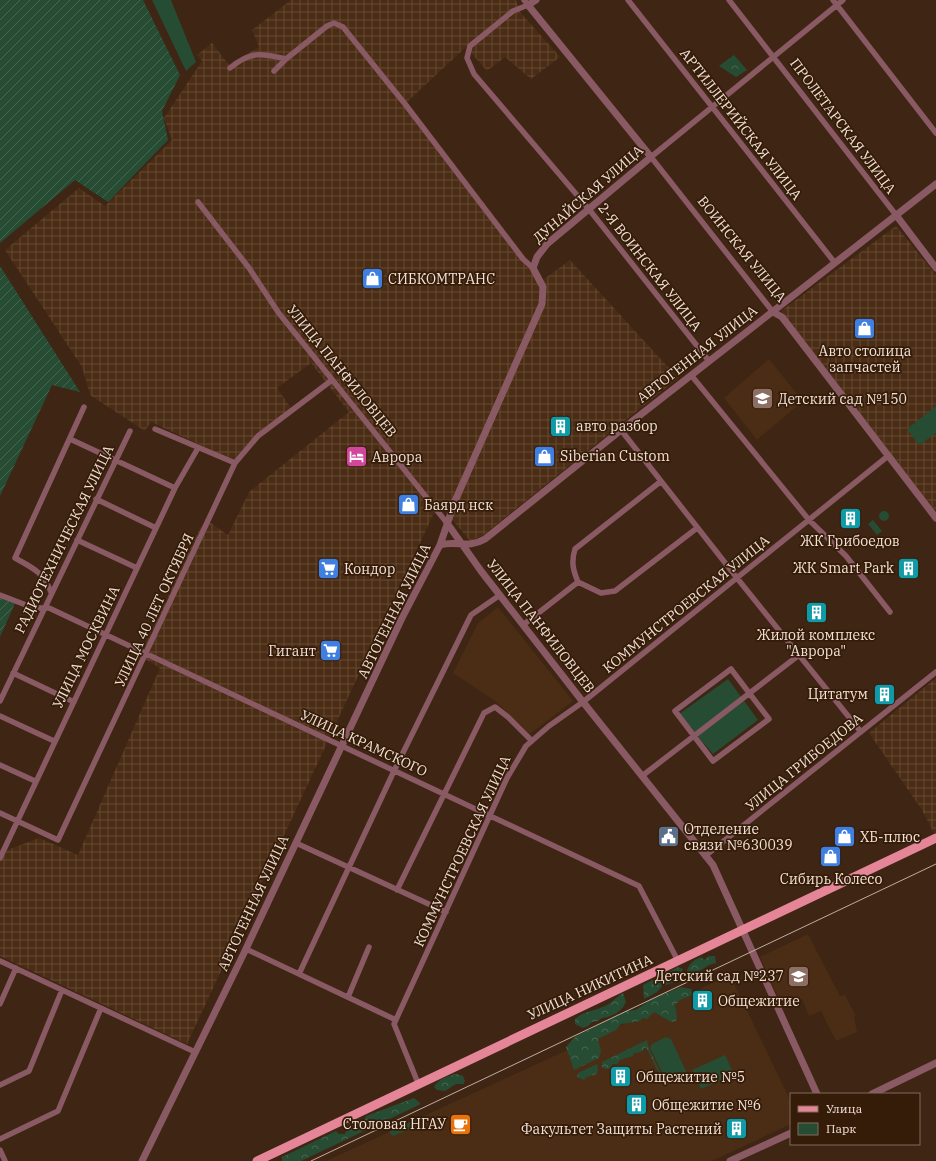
<svg xmlns="http://www.w3.org/2000/svg" width="936" height="1161" font-family="'IBM Plex Serif',serif">
	<style>
		.industrial { fill: url(#industrial-grid) }
		.built { fill: #4b2c14 }
		.green { fill: #264c33 }
		.forest { fill: url(#forest-crowns) }
		.garden { fill: url(#garden-furrows) }
		.lines { fill: none; stroke-linecap: round; stroke-linejoin: round }
		.minor { stroke: #895a63; stroke-width: 5.5 }
		.tertiary { stroke: #895a63; stroke-width: 7 }
		.primary { stroke: #e58598; stroke-width: 9 }
		.tram { stroke: #c0ada0; stroke-width: 1 }
		.labels { text-anchor: middle; dominant-baseline: central; stroke-width: 3.5; stroke-linejoin: round; paint-order: stroke }
		.street-label { font-size: 14px; fill: #f2e1d6; stroke: #341c09 }
		.poi-label { font-size: 14px; fill: #f2e1d6; stroke: #341c09; text-anchor: start }
	</style>
	<defs>
		<pattern id="industrial-grid" width="8" height="8" patternUnits="userSpaceOnUse"><rect width="8" height="8" fill="#4b2c14"/><path d="M0 4h8M4 0v8" fill="none" stroke="#654a35"/></pattern>
		<pattern id="forest-crowns" width="20" height="18" patternUnits="userSpaceOnUse"><rect width="20" height="18" fill="#264c33"/><path d="M2 6a3 3 0 1 1 6 0M12 15a3 3 0 1 1 6 0" fill="none" stroke="#466650"/></pattern>
		<pattern id="garden-furrows" width="10" height="10" patternUnits="userSpaceOnUse"><rect width="10" height="10" fill="#264c33"/><path d="M-1 1l2-2M0 10L10 0M9 11l2-2" fill="none" stroke="#466650"/></pattern>
	</defs>
	<rect width="100%" height="100%" fill="#3f2513"/>
	<path class="industrial" d="M291,0H516L520,12L560,57L531,79L505,57L487,71L466,47L407,102L543,280L570,260L678,378L482,536L470,541L445,511L439,509L433,515L187,1044L0,956V857L2,852L39,838L78,855L160,668L140,656L200,528L208,521L228,535L249,492L349,412L311,363L277,388L291,408L235,461L151,422L145,431L90,395L82,367L5,250L79,188L105,206L172,140L164,118L202,61L197,55L212,43L229,65L259,47L252,30Z
		M896,226L936,275V512L781,311Z
		M936,678V834L935,835L922,810L869,733Z"/>
	<path class="built" d="M769,359L803,401L757,440L724,398Z
		M498,607L573,701L530,734L495,701L453,673L478,623Z
		M808,934L840,996L845,995L856,1016L854,1017L857,1032L836,1041L821,1011L809,1016L802,999L783,1008L760,957Z
		M730,975L791,1102V1124L712,1161H326Z"/>
	<path class="green" d="M152,0H171L196,62L186,71Z
		M936,406V433L921,444H918L907,429Z
		M879 516a5 5 0 1 1 10 0a5 5 0 1 1-10 0Z
		M873,520L882,531L877,535L868,524Z
		M728,679L758,720L713,754L679,714Z
		M666,1037L671,1039L686,1071L684,1075L670,1082L666,1080L650,1048L652,1044Z
		M725,1055L734,1074L701,1089L692,1070Z"/>
	<path class="forest" d="M734,55L747,70L736,77L719,66Z
		M709,956H715L716,963L709,965L690,977L686,976C687,965 692,961 701,957L704,960Z
		M678,967L683,969C680,977 681,981 672,983C667,984 667,986 662,985C660,992 650,996 644,999L643,985Z
		M681,987L691,989L692,995L680,1000L675,1005L677,1017L676,1021L671,1022L654,1012L647,1019L643,1018L640,1021L621,1024L616,1030L598,1039L601,1051L599,1058L574,1070L566,1047L576,1036L627,1011L636,1010L650,1000Z
		M623,993L626,1002C622,1011 613,1017 602,1018L598,1021L592,1022L588,1026L583,1028L575,1024V1019C584,1011 594,1011 605,1006C612,1003 616,997 623,993Z
		M647,1040L649,1049L665,1082H663L646,1047L641,1052L634,1053L633,1056L620,1060L617,1064H612L610,1068L606,1069L602,1067V1062Z
		M597,1064L598,1069L597,1074L587,1077L584,1080L577,1077L578,1073Z
		M457,1074L463,1076L465,1081L463,1084H456L445,1091L437,1090L434,1087C437,1080 449,1075 457,1074Z
		M414,1098L421,1104L301,1161H282V1157L336,1131L339,1134H345L349,1124L359,1119L362,1122L365,1120L366,1116Z
		M423,1116L425,1118L424,1123L393,1136L389,1132Z"/>
	<path class="garden" d="M0,0H143L180,75L162,111L168,140L108,202L75,180L0,243Z
		M0,266L80,392L52,385L0,496Z
		M0,594L16,601L0,637Z"/>
	<g class="lines">
		<path class="minor" d="M524,0L528,5L513,11L470,46L467,58L474,74L588,208L709,361
			M628,0L835,263
			M729,0L896,215
			M833,0L936,133
			M230,68C250,51 261,53 286,59
			M274,71L286,59L327,26L334,23L343,27L405,104L523,259L533,268
			M198,202L249,268L278,312L447,523
			M773,312L651,157L843,0
			M691,375L809,520L846,556L890,612
			M155,429L235,463
			M621,430L737,578L861,732
			M70,439L175,488
			M96,499L156,528
			M77,540L137,568
			M578,582C573,570 571,562 575,549L660,482
			M51,592C43,572 33,568 15,558L84,407
			M0,595L34,608H49L639,886L678,961
			M523,625L578,582L601,593L615,591L697,528
			M731,669L769,719L713,761L675,711Z
			M13,673L74,702
			M0,701L130,431
			M0,716L54,741
			M0,765L35,781
			M642,776L799,655
			M0,813L58,840L235,463L258,436L332,380
			M296,843L446,912
			M705,856L936,672
			M0,858L175,488L198,448
			M397,890L484,713L495,707L508,717L532,741
			M246,949L396,1020
			M0,961L195,1052
			M299,974L394,771L471,615L500,595
			M348,997L369,947
			M0,1004L16,968
			M418,1083L394,1024L507,778L526,746L549,726L583,702L888,456
			M0,1085L29,1071L62,990
			M0,1139L58,1111L101,1008
			M0,1150L5,1161"/>
		<path class="tertiary" d="M896,215L936,268
			M773,312L782,317L936,518
			M447,523L481,571L583,702L713,865L817,1094
			M440,545L455,501L542,304L543,287L533,268L537,257L547,244L651,157L528,5L536,0
			M872,1094L936,1063
			M142,1161L244,953L402,618L440,545C456,540 468,549 485,539L621,430L936,184
			M730,1161L791,1133"/>
		<path class="primary" d="M257,1161L936,838"/>
		<path class="tram" d="M311,1161L936,864"/>
	</g>
	<defs>
		<symbol id="shop-square" viewBox="-11 -11 22 22"><rect x="-9" y="-9" width="18" height="18" rx="4" fill="#3f7fe0" stroke="#341c09"/><path d="M-5-2.5h2.3a2.7 3.5 0 0 1 5.4 0H5L5.5 6h-11ZM-1.5-2.5h3a1.5 2.3 0 0 0-3 0Z" fill="#fff"/></symbol>
		<symbol id="school-square" viewBox="-11 -11 22 22"><rect x="-9" y="-9" width="18" height="18" rx="4" fill="#8d6e63" stroke="#341c09"/><path d="M0-5L7-2L0 1L-7-2ZM-4 1L0 2.5L4 1V4Q0 6-4 4Z" fill="#fff"/></symbol>
		<symbol id="building-square" viewBox="-11 -11 22 22"><rect x="-9" y="-9" width="18" height="18" rx="4" fill="#0f9aa8" stroke="#341c09"/><path d="M-4-6H4V6H1V3H-1V6H-4ZM-2.5-4.3h1.7v1.8h-1.7ZM.8-4.3h1.7v1.8H.8ZM-2.5-1h1.7V.8h-1.7ZM.8-1h1.7V.8H.8Z" fill="#fff"/></symbol>
		<symbol id="hotel-square" viewBox="-11 -11 22 22"><rect x="-9" y="-9" width="18" height="18" rx="4" fill="#d1479c" stroke="#341c09"/><path d="M-6-4.5h1.5V1H6V5H4.5V3h-9V5H-6ZM-4 0a1.8 1.8 0 1 1 3.6 0ZM.5 0V-2.5h3Q6-2.5 6 0Z" fill="#fff"/></symbol>
		<symbol id="supermarket-square" viewBox="-11 -11 22 22"><rect x="-9" y="-9" width="18" height="18" rx="4" fill="#3f7fe0" stroke="#341c09"/><path d="M-6-5.5h2.5l.6 2H6L4.5 2H-2.5L-4.4-4H-6ZM-1.5 3.2a1.3 1.3 0 1 0 .1 0ZM3 3.2a1.3 1.3 0 1 0 .1 0Z" fill="#fff"/></symbol>
		<symbol id="civic-square" viewBox="-11 -11 22 22"><rect x="-9" y="-9" width="18" height="18" rx="4" fill="#5c6f8a" stroke="#341c09"/><path d="M-.6-6.5H3V-4.5H.6V-3L4-1V1h2V6H-6V1h2V-1L-.6-3ZM-1.2 2.5V6h2.4V2.5Z" fill="#fff"/></symbol>
		<symbol id="cafe-square" viewBox="-11 -11 22 22"><rect x="-9" y="-9" width="18" height="18" rx="4" fill="#e8710a" stroke="#341c09"/><path d="M-5.5-4.5H6V0H3Q3 3.5 0 3.5H-2.5Q-5.5 3.5-5.5 0ZM3-3.2v2h1.7v-2ZM-6 4.5H4V6H-6Z" fill="#fff"/></symbol>
	</defs>
	<g fill-rule="evenodd">
		<use href="#shop-square" x="360" y="266" width="25" height="25"/>
		<use href="#shop-square" x="852" y="316" width="25" height="25"/>
		<use href="#school-square" x="750" y="386" width="25" height="25"/>
		<use href="#building-square" x="548" y="414" width="25" height="25"/>
		<use href="#shop-square" x="532" y="444" width="25" height="25"/>
		<use href="#hotel-square" x="344" y="444" width="25" height="25"/>
		<use href="#shop-square" x="396" y="492" width="25" height="25"/>
		<use href="#building-square" x="838" y="506" width="25" height="25"/>
		<use href="#building-square" x="896" y="556" width="25" height="25"/>
		<use href="#supermarket-square" x="316" y="556" width="25" height="25"/>
		<use href="#building-square" x="804" y="600" width="25" height="25"/>
		<use href="#supermarket-square" x="318" y="638" width="25" height="25"/>
		<use href="#building-square" x="872" y="682" width="25" height="25"/>
		<use href="#civic-square" x="656" y="824" width="25" height="25"/>
		<use href="#shop-square" x="832" y="824" width="25" height="25"/>
		<use href="#shop-square" x="818" y="844" width="25" height="25"/>
		<use href="#school-square" x="786" y="964" width="25" height="25"/>
		<use href="#building-square" x="690" y="988" width="25" height="25"/>
		<use href="#building-square" x="608" y="1064" width="25" height="25"/>
		<use href="#building-square" x="624" y="1092" width="25" height="25"/>
		<use href="#cafe-square" x="448" y="1112" width="25" height="25"/>
		<use href="#building-square" x="724" y="1116" width="25" height="25"/>
	</g>
	<g class="labels">
		<g class="street-label">
			<text transform="translate(741 124) rotate(52)">АРТИЛЛЕРИЙСКАЯ УЛИЦА</text>
			<text transform="translate(843 126) rotate(53)">ПРОЛЕТАРСКАЯ УЛИЦА</text>
			<text transform="translate(588 194) rotate(-41)">ДУНАЙСКАЯ УЛИЦА</text>
			<text transform="translate(742 249) rotate(51)">ВОИНСКАЯ УЛИЦА</text>
			<text transform="translate(650 267) rotate(52)">2-Я ВОИНСКАЯ УЛИЦА</text>
			<text transform="translate(697 354) rotate(-38)">АВТОГЕННАЯ УЛИЦА</text>
			<text transform="translate(342 371) rotate(51)">УЛИЦА ПАНФИЛОВЦЕВ</text>
			<text transform="translate(64 539) rotate(-64)">РАДИОТЕХНИЧЕСКАЯ УЛИЦА</text>
			<text transform="translate(686 604) rotate(-39)">КОММУНСТРОЕВСКАЯ УЛИЦА</text>
			<text transform="translate(154 610) rotate(-65)">УЛИЦА 40 ЛЕТ ОКТЯБРЯ</text>
			<text transform="translate(394 611) rotate(-64)">АВТОГЕННАЯ УЛИЦА</text>
			<text transform="translate(541 626) rotate(52)">УЛИЦА ПАНФИЛОВЦЕВ</text>
			<text transform="translate(86 647) rotate(-64)">УЛИЦА МОСКВИНА</text>
			<text transform="translate(364 743) rotate(25)">УЛИЦА КРАМСКОГО</text>
			<text transform="translate(804 762) rotate(-39)">УЛИЦА ГРИБОЕДОВА</text>
			<text transform="translate(462 851) rotate(-65)">КОММУНСТРОЕВСКАЯ УЛИЦА</text>
			<text transform="translate(253 903) rotate(-65)">АВТОГЕННАЯ УЛИЦА</text>
			<text transform="translate(590 987) rotate(-25)">УЛИЦА НИКИТИНА</text>
		</g>
		<g class="poi-label">
			<text x="388" y="279">СИБКОМТРАНС</text>
			<text x="865" y="351" text-anchor="middle">Авто столица<tspan x="865" dy="16">запчастей</tspan></text>
			<text x="778" y="399">Детский сад №150</text>
			<text x="576" y="426">авто разбор</text>
			<text x="560" y="456">Siberian Custom</text>
			<text x="372" y="457">Аврора</text>
			<text x="424" y="505">Баярд нск</text>
			<text x="850" y="541" text-anchor="middle">ЖК Грибоедов</text>
			<text x="894" y="568" text-anchor="end">ЖК Smart Park</text>
			<text x="344" y="569">Кондор</text>
			<text x="816" y="635" text-anchor="middle">Жилой комплекс<tspan x="816" dy="16">"Аврора"</tspan></text>
			<text x="316" y="651" text-anchor="end">Гигант</text>
			<text x="868" y="694" text-anchor="end">Цитатум</text>
			<text x="684" y="829">Отделение<tspan x="684" dy="16">связи №630039</tspan></text>
			<text x="860" y="837">ХБ-плюс</text>
			<text x="831" y="879" text-anchor="middle">Сибирь Колесо</text>
			<text x="784" y="976" text-anchor="end">Детский сад №237</text>
			<text x="718" y="1001">Общежитие</text>
			<text x="636" y="1077">Общежитие №5</text>
			<text x="652" y="1105">Общежитие №6</text>
			<text x="446" y="1124" text-anchor="end">Столовая НГАУ</text>
			<text x="722" y="1129" text-anchor="end">Факультет Защиты Растений</text>
		</g>
	</g>
	<rect x="790" y="1093" width="130" height="52" fill="#341c09" stroke="#806b5b"/>
	<rect x="798" y="1106" width="20" height="6" fill="#e58598" stroke="#806b5b"/>
	<text x="826" y="1113" font-size="12" fill="#f2e1d6">Улица</text>
	<rect x="798" y="1123" width="20" height="12" fill="#264c33" stroke="#806b5b"/>
	<text x="826" y="1133" font-size="12" fill="#f2e1d6">Парк</text>
</svg>
